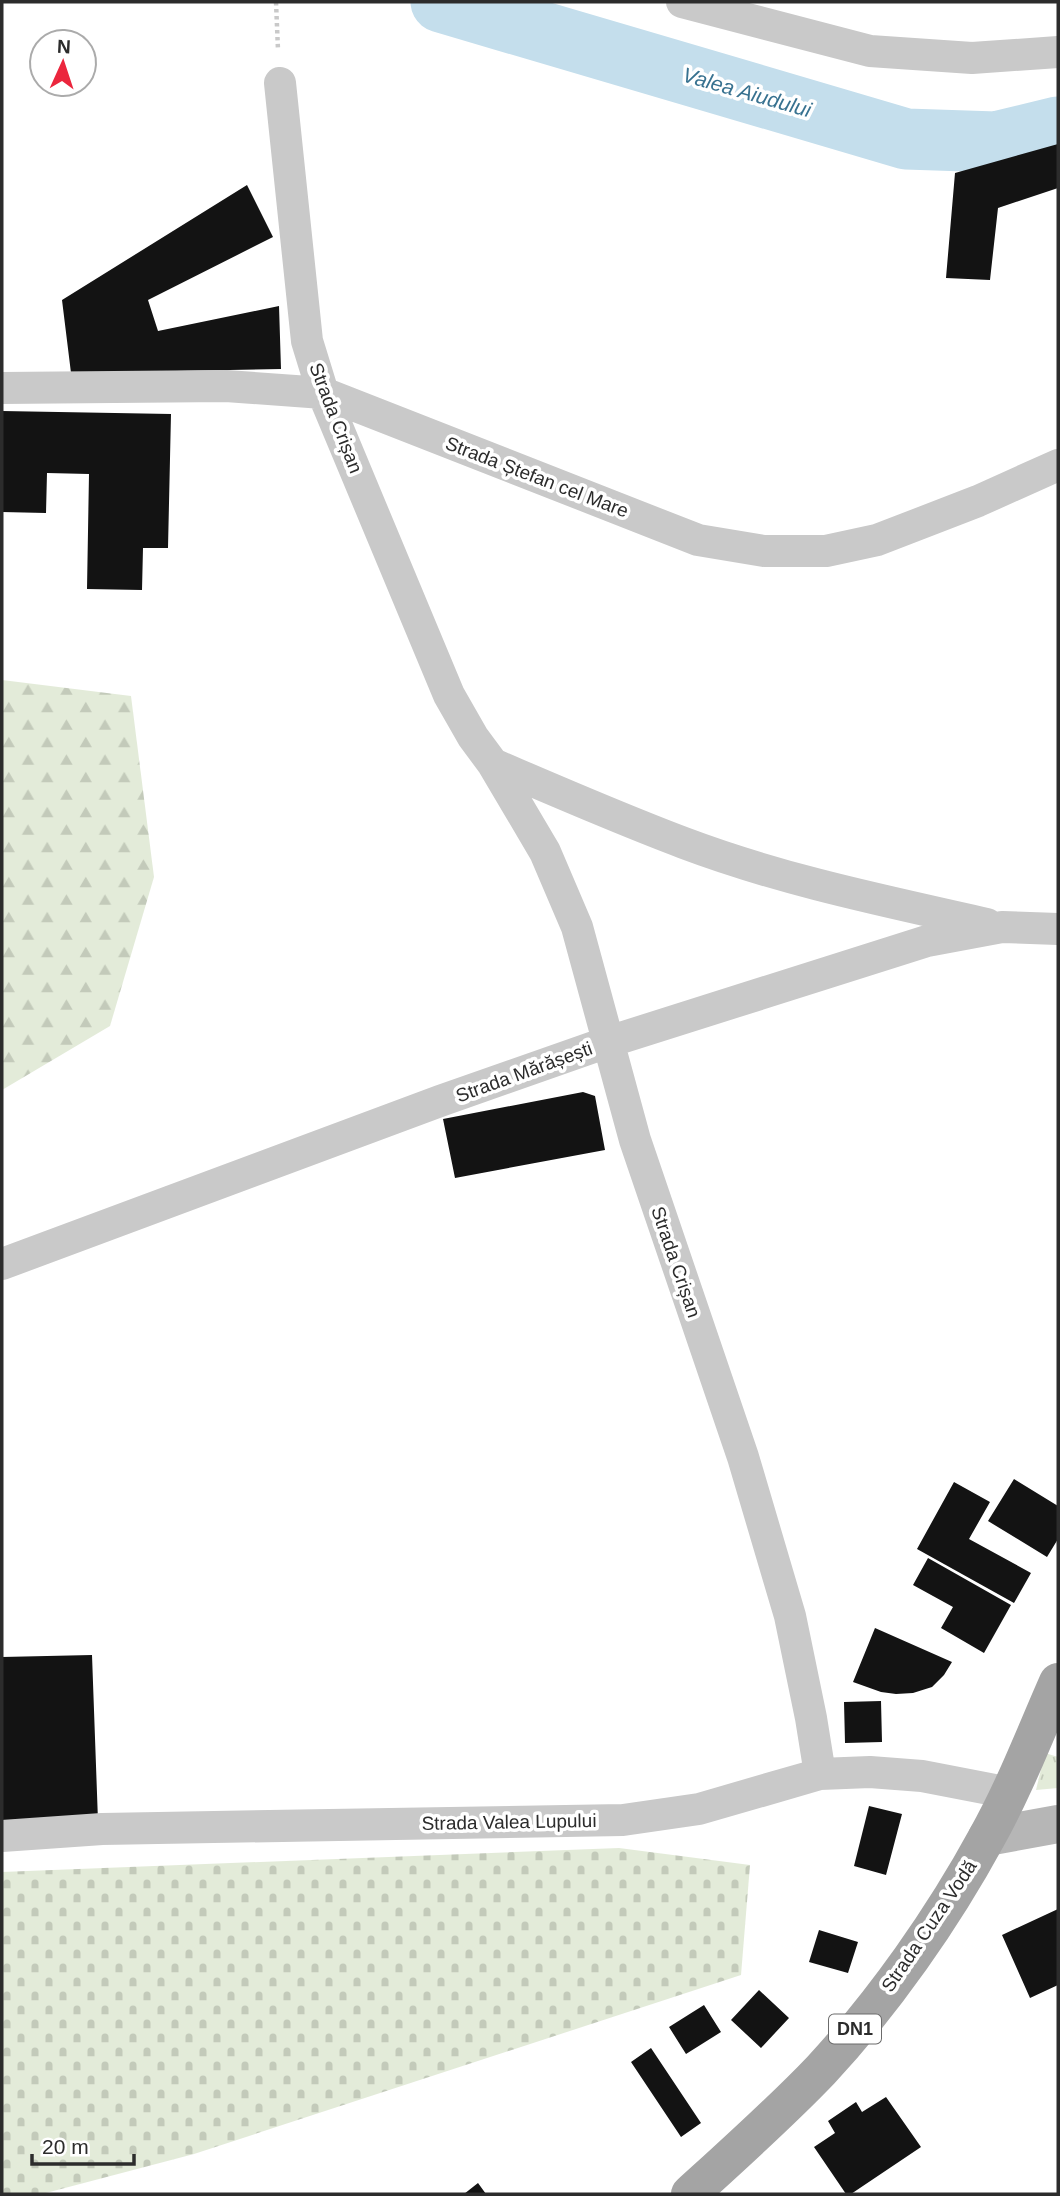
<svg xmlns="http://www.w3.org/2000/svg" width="1060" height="2196" font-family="Arial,sans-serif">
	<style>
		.grass { fill: url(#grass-tufts) }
		.forest { fill: url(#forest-firs) }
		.cemetery { fill: url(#cemetery-stones) }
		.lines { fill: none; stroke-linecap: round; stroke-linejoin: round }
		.river { stroke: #c4deec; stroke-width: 61 }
		.building { fill: #131313 }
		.path { stroke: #c9c9c9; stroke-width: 4.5; stroke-dasharray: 3.5 3.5; stroke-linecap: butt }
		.minor { stroke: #c9c9c9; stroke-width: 32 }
		.secondary { stroke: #b6b6b6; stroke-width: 38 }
		.primary { stroke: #a4a4a4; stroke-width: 38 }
		.labels { text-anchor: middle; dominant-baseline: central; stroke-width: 7; stroke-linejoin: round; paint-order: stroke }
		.shield { fill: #fff; stroke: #6b6b6b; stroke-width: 2 }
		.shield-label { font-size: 18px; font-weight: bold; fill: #2c2c2c }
		.street-label { font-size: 19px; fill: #2c2c2c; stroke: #fff }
		.water-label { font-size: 21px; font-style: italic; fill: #387290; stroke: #fff }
	</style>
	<defs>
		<pattern id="grass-tufts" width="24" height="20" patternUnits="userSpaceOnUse" patternTransform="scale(1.75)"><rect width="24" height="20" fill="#e3ebd9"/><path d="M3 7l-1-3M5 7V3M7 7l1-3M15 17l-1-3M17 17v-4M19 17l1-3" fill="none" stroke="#c3caba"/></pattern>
		<pattern id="forest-firs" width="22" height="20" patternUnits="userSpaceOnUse" patternTransform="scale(1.75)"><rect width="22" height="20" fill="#e3ebd9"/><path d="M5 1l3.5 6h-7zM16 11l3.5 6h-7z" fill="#c3caba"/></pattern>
		<pattern id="cemetery-stones" width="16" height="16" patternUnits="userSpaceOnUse" patternTransform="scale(1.75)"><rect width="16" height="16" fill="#e3ebd9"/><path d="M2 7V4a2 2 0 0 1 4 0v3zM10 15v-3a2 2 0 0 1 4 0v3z" fill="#c3caba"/></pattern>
	</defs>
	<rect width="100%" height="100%" fill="#fff"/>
	<path class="grass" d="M1045,1753L1058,1757V1788L1036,1790Z"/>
	<path class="forest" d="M2,680L131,696L154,877L110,1026L2,1090Z"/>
	<path class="cemetery" d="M619,1848L750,1865L741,1975L194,2154L42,2194H2V1872Z"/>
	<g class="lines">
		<path class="river" d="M441,2L906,139L996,142L1058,127"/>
	</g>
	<path class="building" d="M1058,144V188L998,208L990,280L946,278L955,173Z
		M247,185L273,237L148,300L158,331L279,306L281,369L71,373L62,300Z
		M2,411L171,414L168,548H143L142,590L87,589L89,474L47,473L46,513L2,512Z
		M583,1092L595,1096L605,1150L455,1178L443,1119Z
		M1014,1479L1058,1506V1539L1047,1557L988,1521Z
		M954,1482L990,1502L969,1539L1031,1573L1014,1603L917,1549Z
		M928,1558L1011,1605L984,1653L941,1628L953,1607L913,1585Z
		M875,1628L952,1662L944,1675L932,1687L913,1693L896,1694L881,1692L853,1682Z
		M92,1655L98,1821L2,1825V1657Z
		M881,1701L882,1742L845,1743L844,1702Z
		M869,1806L902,1814L886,1875L854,1866Z
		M1058,1909V1985L1030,1998L1002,1935Z
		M819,1930L858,1942L848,1973L809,1962Z
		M759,1990L789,2018L761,2048L731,2020Z
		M704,2005L721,2032L686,2054L669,2027Z
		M651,2048L701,2123L681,2137L631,2062Z
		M886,2097L921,2147L851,2194H846L814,2147L835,2133L828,2121L856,2102L862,2112Z
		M478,2183L486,2194H464Z"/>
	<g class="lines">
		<path class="path" d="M276,2L278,50"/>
		<path class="minor" d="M682,2L870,51L972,58L1058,52
			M280,83L307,341L323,393L449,695L473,737L493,764L545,852L577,927L635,1140L743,1457L790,1616L811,1718L820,1774
			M2,388L226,386L323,393L698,540L764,551H826L877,540L978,501L1058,465
			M493,764C556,791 620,819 684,843C782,880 885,901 987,924
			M2,1264L440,1101L608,1042L927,941L1002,927L1058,929
			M2,1836L102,1829L623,1820L699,1809L820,1774L870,1772L922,1776L1010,1793"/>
		<path class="secondary" d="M987,1837L1058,1824"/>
		<path class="primary" d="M690,2194C734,2154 780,2113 821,2070C884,2002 943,1918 987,1837C1015,1787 1035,1734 1058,1682"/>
	</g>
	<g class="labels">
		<rect class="shield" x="829" y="2014.5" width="52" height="29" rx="5"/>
		<g class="shield-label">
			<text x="855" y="2029">DN1</text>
		</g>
		<g class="street-label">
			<text transform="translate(336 418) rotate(69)">Strada Crișan</text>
			<text transform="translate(537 477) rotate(21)">Strada Ștefan cel Mare</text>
			<text transform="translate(524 1072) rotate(-20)">Strada Mărășești</text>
			<text transform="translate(676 1262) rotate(71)">Strada Crișan</text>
			<text transform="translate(509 1822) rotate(-1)">Strada Valea Lupului</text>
			<text transform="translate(929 1926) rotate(-56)">Strada Cuza Vodă</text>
		</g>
		<g class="water-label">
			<text transform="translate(747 92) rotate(16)">Valea Aiudului</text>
		</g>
	</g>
	<rect width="1060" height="2196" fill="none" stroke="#2c2c2c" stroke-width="7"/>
	<g transform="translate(63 63) rotate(3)"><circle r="33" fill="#ffffff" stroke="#ababab" stroke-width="2"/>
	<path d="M0-5L12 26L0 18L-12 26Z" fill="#eb263d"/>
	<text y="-10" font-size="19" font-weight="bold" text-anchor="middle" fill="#2c2c2c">N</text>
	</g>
	<path d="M32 2154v10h102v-10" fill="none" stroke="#2c2c2c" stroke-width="3.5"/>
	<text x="42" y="2154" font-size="21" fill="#2c2c2c" stroke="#ffffff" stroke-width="5" paint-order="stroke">20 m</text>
</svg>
